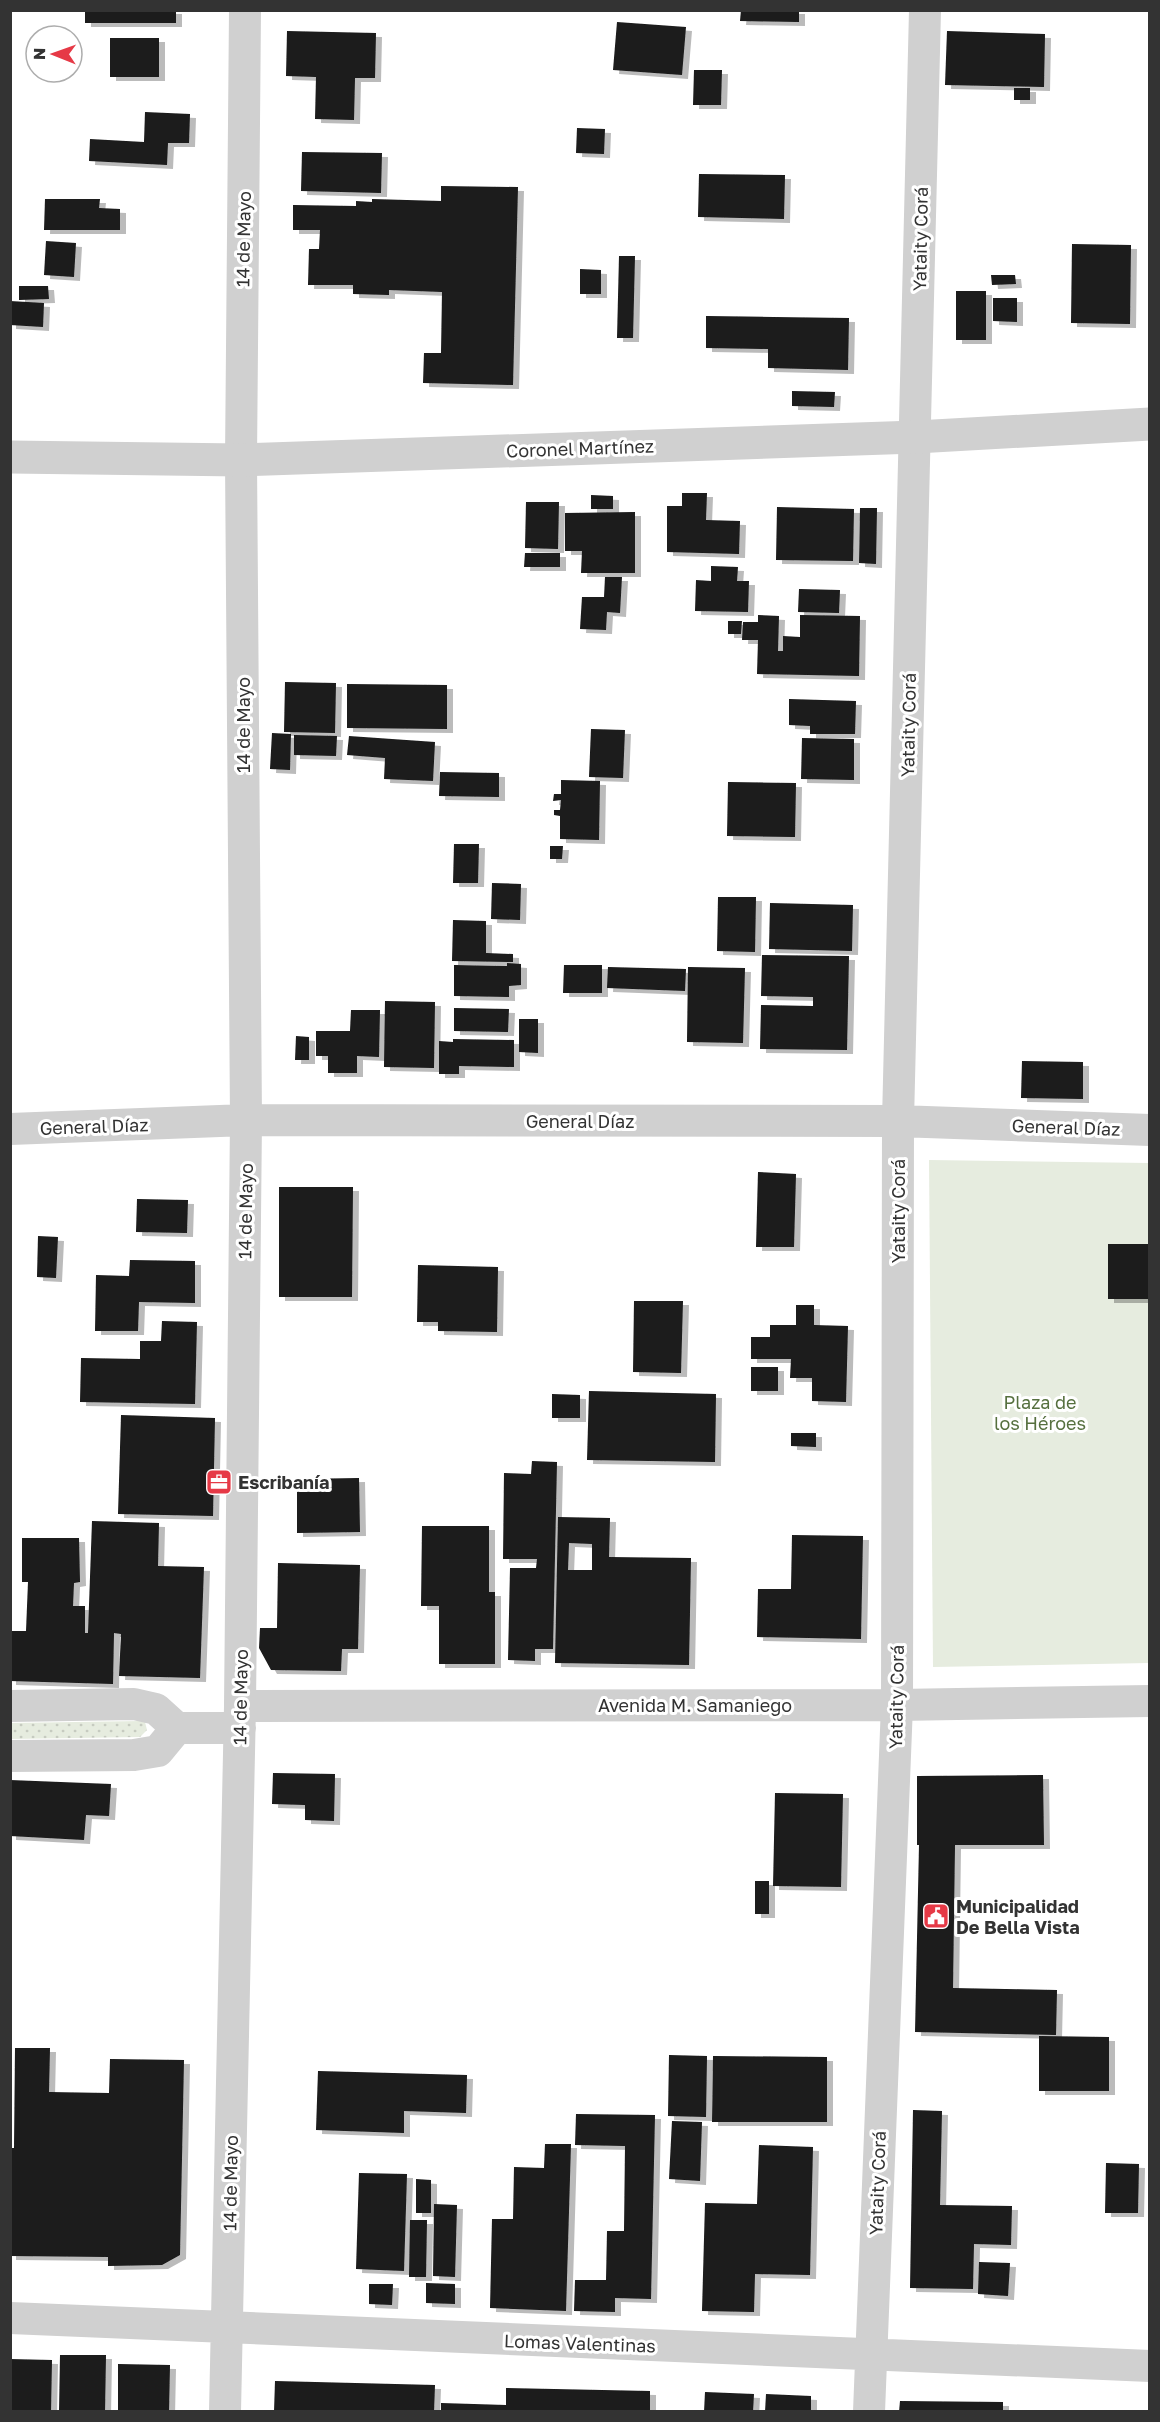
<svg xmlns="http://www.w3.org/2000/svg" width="1160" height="2422" font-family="'Golos Text',sans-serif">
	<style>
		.grass { fill: url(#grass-dots) }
		.green { fill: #e6ecdf }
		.building { fill: #1a1a1a; fill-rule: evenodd; filter: url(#shadow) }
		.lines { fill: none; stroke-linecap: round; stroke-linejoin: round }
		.minor { stroke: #d0d0d0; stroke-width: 32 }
		.tertiary { stroke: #d0d0d0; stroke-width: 33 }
		.labels { text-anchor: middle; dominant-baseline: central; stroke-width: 6; stroke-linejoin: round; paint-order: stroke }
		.street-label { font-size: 18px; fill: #333; stroke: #fff }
		.park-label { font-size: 18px; fill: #56703f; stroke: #fff }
		.poi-label { font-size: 18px; font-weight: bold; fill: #333; stroke: #fff; text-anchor: start }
	</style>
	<defs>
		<pattern id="grass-dots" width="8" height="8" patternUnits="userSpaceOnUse" patternTransform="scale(1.5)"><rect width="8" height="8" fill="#e6ecdf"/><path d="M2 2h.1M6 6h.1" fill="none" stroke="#c6cbc0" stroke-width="1.8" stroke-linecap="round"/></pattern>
		<filter id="shadow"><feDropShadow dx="6" dy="4" stdDeviation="0" flood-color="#0004"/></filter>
	</defs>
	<rect width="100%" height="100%" fill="#fff"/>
	<path class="grass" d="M141,1721L145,1722L147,1730L140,1737L11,1739L10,1723Z"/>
	<path class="green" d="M929,1160L1149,1163V1663L933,1667Z"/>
	<path class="building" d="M85,10H176V23H85Z
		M741,10H799V22L740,21Z
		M617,22L686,27L682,75L613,70Z
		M287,31L376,33L375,78H355L354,120L315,119L316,77L286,76Z
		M947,31L1045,34L1044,87L945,85Z
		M110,38H159V77H110Z
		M694,70H722L721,105H693Z
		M1014,88H1030V100H1014Z
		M145,112L190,114L189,143H168L167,165L89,161L90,139L144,142Z
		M577,128L605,129L604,154L576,153Z
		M302,152L382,153L381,193L301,191Z
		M699,174L785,175L784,219L698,217Z
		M441,186L518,187L513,385L423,383L424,353H441L442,292L389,290V295L353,294V285H308L309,249H319L320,230H293V205L356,206V201L372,202V199L441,201Z
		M45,199H100L99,208L120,209V230H44Z
		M46,241L76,243L74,277L44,275Z
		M1072,244L1131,245L1130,324L1071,323Z
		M619,256H635L633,338H617Z
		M580,269L601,270V294H580Z
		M991,275H1015L1016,284L992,285Z
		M19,286H48L49,299L19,300Z
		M956,291H986V340H956Z
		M993,298H1017V322L993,321Z
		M10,301L44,303L43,327L10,325Z
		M706,316L849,318L848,370L768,368V349L706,348Z
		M792,391L835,392L834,407L792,406Z
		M682,493H707L706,520L740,521L739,554L667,552V506H682Z
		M591,495L613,496V509H591Z
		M526,502H559L558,549L525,548Z
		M777,507L854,509L853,561L776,560Z
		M860,508H877L876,564L859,563Z
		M635,512V573H581L582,551H565V513Z
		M525,553H560V567H524Z
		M711,566L738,567L737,581H749L748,612L695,611L696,580L711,581Z
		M605,577H622L620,613L607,612L606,630L580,629L582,597H604Z
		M799,589L840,590L839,613L798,612Z
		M758,615L779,616L778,651H783V636L800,637V615L860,616L859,676L757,674L758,640H742L743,622H758Z
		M728,621H742L741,634H728Z
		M285,682L336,683L335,733L284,732Z
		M347,684L447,685V729L347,728Z
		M789,699L856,701L855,734H810V726L789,725Z
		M591,729L625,730L623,778L589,777Z
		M272,733L291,734L290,770L270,769Z
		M294,735L337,736L336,756L294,755Z
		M349,736L435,742L433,781L384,779L385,758L347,755Z
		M802,738L854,739V780L801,779Z
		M440,772L499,773V797L439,796Z
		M561,780L600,781L599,840L560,839V816L554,815V810H560L561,800L553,801L554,794H561Z
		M728,782L796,783L795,837L727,836Z
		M454,844H479L478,883H453Z
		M550,846H563L562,859H550Z
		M492,883L521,884L520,920L491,919Z
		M718,897H756L755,952L717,951Z
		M770,903L853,905L852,951L769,949Z
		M453,920L486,921V953L513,954V962L452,961Z
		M762,955L849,956L847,1050L760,1049L761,1005L813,1006V997L761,996Z
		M507,963L521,964V985L509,986V997L454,996V965L507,966Z
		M564,965H602V993H563Z
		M608,967L686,969L685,991L607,988Z
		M688,967L745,968L743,1043L687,1042Z
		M385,1001L435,1002L434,1068L384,1067Z
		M454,1008L509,1009L508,1032L454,1031Z
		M351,1010H380L379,1057L357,1056V1073H328V1056H316V1031H350Z
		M519,1019H538V1053L519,1052Z
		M296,1036L309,1037V1060H295Z
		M453,1039L514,1040V1067L459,1066V1074H439V1041L453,1042Z
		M1022,1061L1083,1062V1099L1021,1098Z
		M758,1172L796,1174L794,1247H756Z
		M279,1187H353L352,1297H279Z
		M137,1199L188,1200L187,1233L136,1232Z
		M38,1236L58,1237L56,1278L37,1277Z
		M1108,1244H1150V1299H1108Z
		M130,1260L195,1261V1303L139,1302L138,1331H95L96,1275L129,1276Z
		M418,1265L498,1267L497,1332L438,1331V1322H417Z
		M634,1301H683L681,1373L633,1372Z
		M796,1305H814V1325L848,1326L846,1402L812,1401V1378H790L791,1359H751V1337H770V1325H796Z
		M162,1321L197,1322L195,1404L80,1402L81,1358L140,1359V1341H161Z
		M751,1367H778V1391H751Z
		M589,1391L716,1394L715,1462L587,1460Z
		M552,1394L580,1395V1418H552Z
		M121,1415L215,1418L213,1516L118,1514Z
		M791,1433H816V1447L791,1446Z
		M532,1461L557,1462L553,1649H535V1661L508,1660L510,1568H536L537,1559H503L504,1473L531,1474Z
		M359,1478L360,1532L297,1533V1479Z
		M558,1517L610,1518L609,1557L691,1558L689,1665L555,1663ZM569,1543L592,1544V1570H568Z
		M92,1521L159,1523L158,1566L204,1567L200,1678L119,1676L121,1634L114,1633L113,1684L10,1681V1631H26L28,1582H22V1538H79L80,1582L74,1583L73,1606H85V1633H88Z
		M422,1526H489V1592H495V1664H439V1606H421Z
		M792,1535L863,1536L861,1639L757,1637L758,1589H791Z
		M278,1563L360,1565L358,1649H342L341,1671L271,1670L259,1648L260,1628H277Z
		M273,1773L335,1774L334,1821L305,1820V1805L272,1804Z
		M1043,1775L1044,1845H955L953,1988L1057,1990L1056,2035L915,2032L919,1845H917V1776Z
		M10,1780L111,1784L109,1816L86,1815L84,1840L10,1836Z
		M775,1793L843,1794L841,1887L773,1886Z
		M755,1881H769V1914H755Z
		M1039,2036L1109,2037V2091H1039Z
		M15,2048H50L49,2092L109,2093L110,2059L184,2060L180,2255L162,2265L108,2266V2257L10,2256V2148H14Z
		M669,2055L707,2056L706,2117L668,2116Z
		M713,2056L827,2057V2122H712Z
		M318,2071L467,2075L466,2113L404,2111V2133L316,2130Z
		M913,2110L942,2111L940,2205L1012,2206L1011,2245L974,2244L973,2289L910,2288Z
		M576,2114L655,2115L651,2299L615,2298V2312L574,2311L575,2280H606L607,2231H624L625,2146L575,2145Z
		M672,2121L702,2122L700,2181L669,2179Z
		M545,2144H571L566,2311L490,2308L492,2219H513L514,2167L544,2168Z
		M759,2145L813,2147L810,2275L755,2274L754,2312L702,2311L705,2203L757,2204Z
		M1106,2163L1139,2164L1138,2213H1105Z
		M359,2173L407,2174L404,2271L356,2269Z
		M416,2179L431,2180V2213H416Z
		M434,2204L457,2205L455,2277L433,2276Z
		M410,2220H427L426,2277H409Z
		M979,2262L1010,2263L1008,2296L978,2294Z
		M426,2283L455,2284V2304L426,2303Z
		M369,2284H393L392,2305L369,2304Z
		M60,2355H106L105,2412H59Z
		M10,2359L52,2360L51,2412H10Z
		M118,2364L170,2365L169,2412H118Z
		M275,2381L435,2385L434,2412H274Z
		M506,2388L650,2391V2412H441V2403L506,2405Z
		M705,2392L754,2394L753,2412H704Z
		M766,2394L811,2396V2412H765Z
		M900,2401L1003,2402V2412H899Z"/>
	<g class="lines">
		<path class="minor" d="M10,1129L246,1120L898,1121L1150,1130
			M10,1706L134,1704L156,1709L177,1728H240
			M240,1706L897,1705L1150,1701
			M10,1756L134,1755L158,1751L177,1728
			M10,2318L1150,2366
			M225,2412L240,1706L246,1120L241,460L245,10
			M869,2412L897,1705L898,1121L925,10"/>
		<path class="tertiary" d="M10,457L241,460L916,437L1150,424"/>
	</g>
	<defs>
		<symbol id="office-square" viewBox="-11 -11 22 22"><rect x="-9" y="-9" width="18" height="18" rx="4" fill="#e63946" stroke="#fff"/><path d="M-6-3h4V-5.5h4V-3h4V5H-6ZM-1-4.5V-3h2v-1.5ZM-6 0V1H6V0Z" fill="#fff"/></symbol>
		<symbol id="civic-square" viewBox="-11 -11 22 22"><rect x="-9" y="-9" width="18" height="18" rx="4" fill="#e63946" stroke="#fff"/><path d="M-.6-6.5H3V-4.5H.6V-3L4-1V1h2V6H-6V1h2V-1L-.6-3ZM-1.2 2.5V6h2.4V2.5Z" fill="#fff"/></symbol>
	</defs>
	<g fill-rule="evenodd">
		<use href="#office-square" x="204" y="1467" width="30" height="30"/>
		<use href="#civic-square" x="921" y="1901" width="30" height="30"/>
	</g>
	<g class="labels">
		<g class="street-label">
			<text transform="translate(243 239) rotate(-89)">14 de Mayo</text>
			<text transform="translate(920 239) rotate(-89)">Yataity Corá</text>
			<text transform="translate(580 448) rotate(-2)">Coronel Martínez</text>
			<text transform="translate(243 725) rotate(-90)">14 de Mayo</text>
			<text transform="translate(908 725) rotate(-89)">Yataity Corá</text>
			<text x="580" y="1121">General Díaz</text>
			<text transform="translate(94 1126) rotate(-2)">General Díaz</text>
			<text transform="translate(1066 1127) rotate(2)">General Díaz</text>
			<text transform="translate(245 1211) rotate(-89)">14 de Mayo</text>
			<text transform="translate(898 1211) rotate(-90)">Yataity Corá</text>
			<text transform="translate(240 1697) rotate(-89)">14 de Mayo</text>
			<text transform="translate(896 1697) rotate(-89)">Yataity Corá</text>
			<text x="695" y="1705">Avenida M. Samaniego</text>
			<text transform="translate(230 2183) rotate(-89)">14 de Mayo</text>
			<text transform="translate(877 2183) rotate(-88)">Yataity Corá</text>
			<text transform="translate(580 2343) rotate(2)">Lomas Valentinas</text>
		</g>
		<g class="park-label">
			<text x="1040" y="1402">Plaza de<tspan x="1040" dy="21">los Héroes</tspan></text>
		</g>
		<g class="poi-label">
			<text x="238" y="1482">Escribanía</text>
			<text x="956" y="1906">Municipalidad<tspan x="956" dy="21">De Bella Vista</tspan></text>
		</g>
	</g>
	<rect width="1160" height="2422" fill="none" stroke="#333333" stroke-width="24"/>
	<g transform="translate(54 54) rotate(271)"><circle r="28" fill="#ffffff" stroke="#adadad" stroke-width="1.5"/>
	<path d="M0-4.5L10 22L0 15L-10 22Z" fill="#e63946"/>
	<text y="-9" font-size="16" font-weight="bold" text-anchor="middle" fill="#333333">N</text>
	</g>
</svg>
